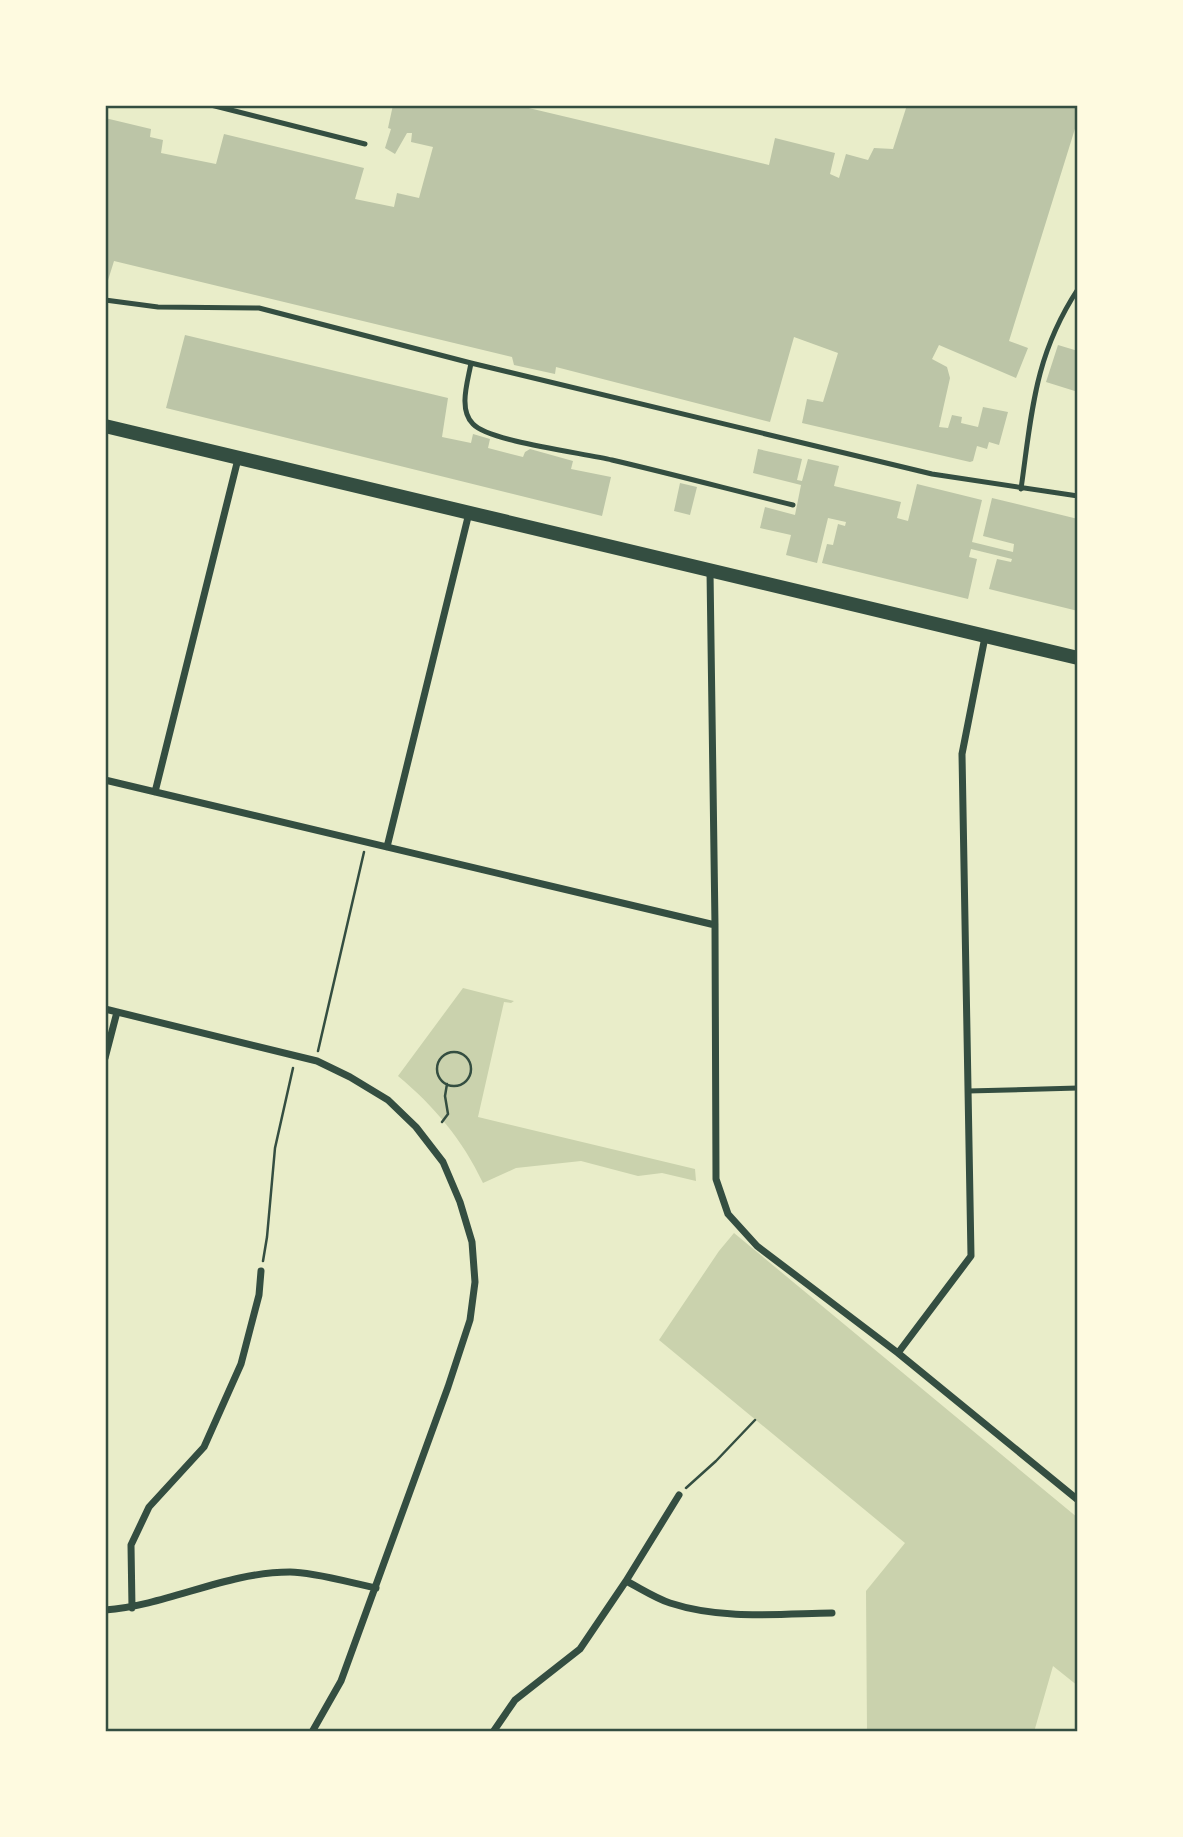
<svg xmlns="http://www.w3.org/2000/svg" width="1183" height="1837" font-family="Jost,sans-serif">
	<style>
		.green { fill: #cad2ad }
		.building { fill: #bcc5a7 }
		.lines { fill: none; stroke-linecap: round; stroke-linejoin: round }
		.path { stroke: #344e41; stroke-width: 2.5 }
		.service { stroke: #344e41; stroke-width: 5 }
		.minor { stroke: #344e41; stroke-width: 7 }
		.secondary { stroke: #344e41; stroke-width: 14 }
		.neatline { fill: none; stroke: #344e41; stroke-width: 2.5 }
	</style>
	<rect width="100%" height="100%" fill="#e9edc9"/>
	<path class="green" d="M463,988L514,1001L511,1003L504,1002L478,1117L695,1169L696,1181L662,1173L638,1176L581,1161L516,1168L483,1183C462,1139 435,1107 398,1076Z
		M734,1233L1078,1518V1686L1053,1666L1034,1732H867L866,1591L905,1543L659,1340L719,1251Z"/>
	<path class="building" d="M393,105H516L769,165L775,138L835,153L830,174L839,178L846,154L868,160L874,148L893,149L907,105H1078V119L1009,341L1028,348L1016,378L939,345L932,359L947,367L950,378L939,427L948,428L952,415L962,417L961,423L978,427L983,407L1008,412L999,445L989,442L987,449L977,446L973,461L970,462L802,423L807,399L823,402L838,353L794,337L770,422L556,367L555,374L514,365L512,357L114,261L105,290V118L151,129L150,137L163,140L161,153L216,164L224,134L364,168L355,199L394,207L397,193L419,198L433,147L411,142L412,133H407L395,154L385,148L391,129L388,128Z
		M185,335L448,398L442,437L471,443L473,434L490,439L488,448L523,457L525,452L530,449L573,461L571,469L611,477L602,516L166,408Z
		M1058,345L1078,351V392L1046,382Z
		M758,449L802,459L797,480L802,481L808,459L839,466L834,486L901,502L897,518L908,521L917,484L982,500L972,542L1013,552L1014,544L983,536L992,498L1078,519V611L989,589L997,559L1011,562L1012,559L971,549L969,557L977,559L968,599L822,563L827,544L833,545L838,524L845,526L846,522L828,518L817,563L786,555L791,535L760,528L765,507L795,515L801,485L753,473Z
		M680,483L697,487L690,515L674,511Z"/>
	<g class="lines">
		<path class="path" d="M318,1051L364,852
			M437 1069a17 17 0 1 1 34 0a17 17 0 1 1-34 0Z
			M442,1122L448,1114L445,1096L447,1084
			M263,1261L267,1237L275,1148L293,1068
			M686,1488L716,1461L755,1420"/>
		<path class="service" d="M211,105L365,144
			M105,300L158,307L259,308L471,363L932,474L1078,496
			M471,363C468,381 458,409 473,424C490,442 584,453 612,460C672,474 732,490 793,505
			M1021,489C1032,412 1034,356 1078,289
			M968,1091L1078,1088"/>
		<path class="minor" d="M710,571L715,925L716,1179L728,1214L757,1246L898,1353L1078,1500
			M105,780L715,925
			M155,792L238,459
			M387,847L469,513
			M105,1009L317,1061L350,1077L388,1100L416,1127L443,1162L460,1202L472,1242L475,1282L470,1320L448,1387L341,1681L312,1732
			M105,1058L117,1012
			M898,1353L971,1256L962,754L985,637
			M626,1581C640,1588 655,1598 670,1603C722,1620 778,1614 832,1613
			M132,1608L131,1545L149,1507L204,1447L241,1364L259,1295L261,1271
			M105,1610C169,1605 226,1572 290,1572C314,1572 351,1583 376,1588
			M493,1732L515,1700L580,1649L626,1581L679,1495"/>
		<path class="secondary" d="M105,426L1078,658"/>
	</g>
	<rect width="1183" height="1837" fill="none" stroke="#fefae0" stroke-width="214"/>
	<rect x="107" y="107" width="969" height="1623" class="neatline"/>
</svg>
